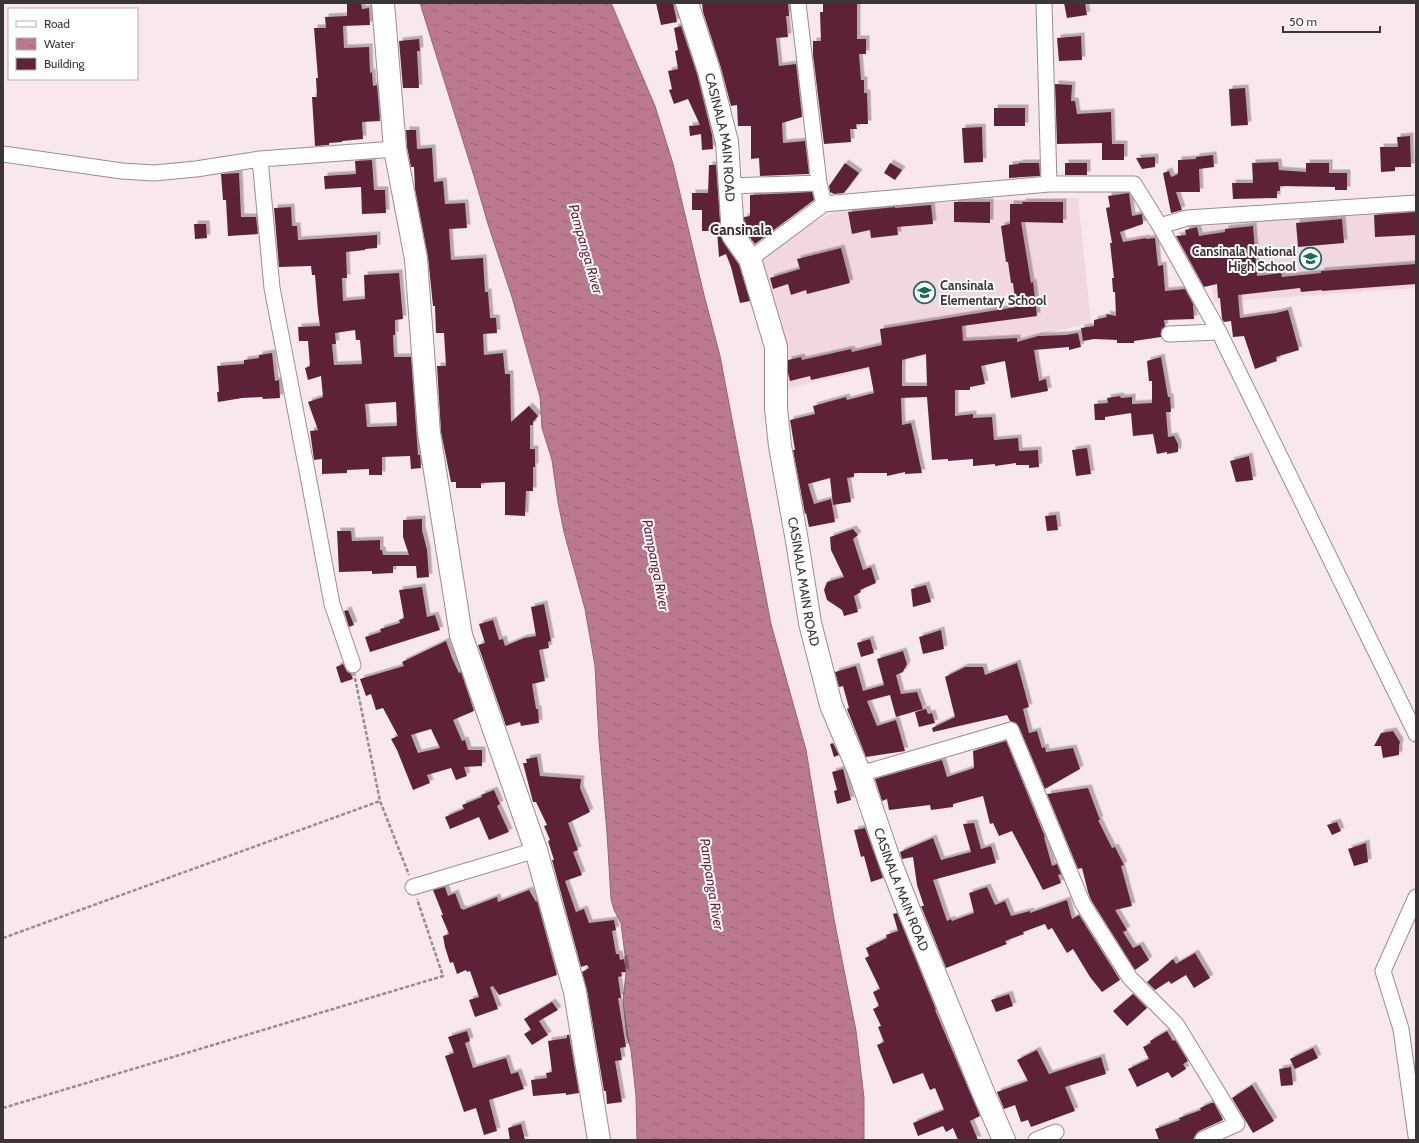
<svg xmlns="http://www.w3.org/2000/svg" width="1419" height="1143" font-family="Cabin,sans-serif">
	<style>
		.built { fill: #f1d7de }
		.water { fill: url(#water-ripples); stroke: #956573 }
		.building { fill: #5d2438; fill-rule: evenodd; filter: url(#shadow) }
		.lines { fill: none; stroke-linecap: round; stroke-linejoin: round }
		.street-casing { stroke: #9c8c90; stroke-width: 17 }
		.secondary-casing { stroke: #9c8c90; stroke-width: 24 }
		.path { stroke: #978b8e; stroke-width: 2.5; stroke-dasharray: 4 2; stroke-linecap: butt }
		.street { stroke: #fff; stroke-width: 15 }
		.secondary { stroke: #fff; stroke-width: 22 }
		.labels { text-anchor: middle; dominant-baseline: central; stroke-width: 4; stroke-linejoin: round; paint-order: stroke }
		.street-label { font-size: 13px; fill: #3c3537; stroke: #fff }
		.poi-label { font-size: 13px; font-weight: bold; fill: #3c3537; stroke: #fff; text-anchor: end }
		.water-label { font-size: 14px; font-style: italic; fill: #6c1c3c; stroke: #fff }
		.quarter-label { font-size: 15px; font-weight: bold; fill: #392c30; stroke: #fff }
	</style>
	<defs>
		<pattern id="water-ripples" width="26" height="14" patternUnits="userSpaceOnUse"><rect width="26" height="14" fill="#bb798d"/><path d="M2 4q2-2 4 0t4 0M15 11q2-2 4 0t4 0" fill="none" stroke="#996474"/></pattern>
		<filter id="shadow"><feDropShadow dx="3.5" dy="-3.5" stdDeviation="0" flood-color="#0004"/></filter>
	</defs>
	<rect width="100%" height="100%" fill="#f8e7eb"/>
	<path class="built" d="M1078,198L1091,323L1021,339L903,361L785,389L754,261L793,233L836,211L877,206L970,201Z
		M1416,206V288L1215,302L1200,227Z"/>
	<path class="water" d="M420,3H611L655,106L673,164L704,295L720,356L771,624L806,750L834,919L856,1031L864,1098V1140H637L636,1096L631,1050L627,1036L623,1001L626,973L625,955L621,923L614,910L611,899L607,833L599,740L595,666L585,609L564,532L558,502L552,460L542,428L540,397L512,297L488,224L474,176Z"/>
	<path class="building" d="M347,3H361L362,9L369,8L370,25L343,26L344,48L369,47L370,73L372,72L373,86L377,85L380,121L362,122L363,139L342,141V142L329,143V145L315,146L312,97H317L316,78H318L314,28H326L325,17L347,16Z
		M656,3H673L677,22L661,25Z
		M702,3H788L789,16H786L788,37L776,38L779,66L796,64L802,117L782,123L783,143L805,141L809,174L760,176L759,158L751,159V126H738L737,105L731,106L721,68L703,12Z
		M823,3H857V39H866V54H859L861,80H864V93H867L868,124H856L857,129H850L851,142L824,144L813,55V41H821L820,12H823Z
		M1064,3H1085L1087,15L1067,18Z
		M681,26L697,74L712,135L713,149L702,150L701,134L690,136L689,126L700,125L688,99L674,104L669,90L672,89L668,71L678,69L675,51L678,50L674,28Z
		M1081,36L1082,60L1059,61L1057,38Z
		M419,39L420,51H417L419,88H403L399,41Z
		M1055,84L1072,85L1071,101H1075L1077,114L1111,112L1112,144H1124V160H1102V143L1057,144Z
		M1245,88L1248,125L1231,126L1229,89Z
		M994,108H1025V126H994Z
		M982,127L983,162L964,163L962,128Z
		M406,130H416L417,149L432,148L434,182L443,181L445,204L465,203L467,228L449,229L451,260L483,258L485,292H488L490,318H496L497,333L483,334L484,355L503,353L505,374H510L511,422L529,406L538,416L533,422V425H530V449H535V467H533V491H526L525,516L505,515V482L481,483V488H456V482H451L441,432L437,366H446L444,333H436L435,306H433L428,257L415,189L414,167H411L407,147Z
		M1410,136L1411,167H1395V171L1381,172L1380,147H1398L1397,137Z
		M1213,155L1214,167L1199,169L1200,192H1176L1182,210L1171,213L1163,173L1169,171L1171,177L1178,174V160L1196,159V157Z
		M1155,157V167L1142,169L1136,158Z
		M372,160L374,190H385L386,213L362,214L361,187L325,189L324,176L356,174L355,161Z
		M1278,162L1279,170L1306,172V163H1329V173H1347V190H1335V187L1280,186V191H1277V198L1233,199L1232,183H1253L1252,163Z
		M845,163L859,173L844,193L834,194L830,192L829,186Z
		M890,163L902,170L895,180L884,173Z
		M1019,163H1039L1040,176L1009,178V165L1019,164Z
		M1065,163H1087V175H1065Z
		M709,165H716L721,236L723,242L739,265L750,301L740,303L731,267L726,254L719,257L717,231H702V210H692V193H708Z
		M239,173L241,217H256L258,234L228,236L226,200H223L221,174Z
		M812,192L814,200L755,244L745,231L744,217L750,216V195Z
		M1129,193L1132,216L1142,214L1143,224L1120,232L1123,242L1146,238V239L1155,238L1158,266L1163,265L1165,291L1185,289L1193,304L1194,319L1164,320L1165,326L1161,330V337L1134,341V343H1117V340L1094,339L1083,341L1081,328L1094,326V320L1107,317L1106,314L1116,316L1115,292H1113L1112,278H1114L1110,243H1112L1106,208L1110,207L1108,196Z
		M954,202H990V223L954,222Z
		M1022,202H1063V223L1021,222L1031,283L1033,282L1037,316L962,326L963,341L1017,338V342L1038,336L1066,335L1078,333L1081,347L1069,350V347L1034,350L1039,381L1046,379L1048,391L1011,398L1005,361L981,366L985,384L970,387V390H955V416L973,414V418L992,417L994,440L1018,438L1019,451L1038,450L1039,467L1029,468V465H1016V463L995,466V464L973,466V459L948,461V459L932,460L927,397L901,398L902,425L911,423L922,473L905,474V472L887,476V473H854V477L847,478L851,502L833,505L830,478L808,484L814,504L831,499L835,522L809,527L806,513L805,514L793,450H795L790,420L815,414L813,406L846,397L847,400L874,393L869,367L811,380L810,376L790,381L788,373V360L801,357L802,360L851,349L852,352L882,345L880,329L1016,307L1013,283H1011L1008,262H1006L1001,226L1010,224V204H1023ZM926,354L927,386H902V360Z
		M931,205L933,224L897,227L898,235L871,238L870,230L852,234L848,212L895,207V208Z
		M291,207L292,226H297L298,240L377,235V248L365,249V250L346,252L347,278H342L343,301L365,299L364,275L399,273L403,319L395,320V335H393L394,357H411L418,455H420L421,468L411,469L410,456L382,457V475H369V469L347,470V473L322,474V459L314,460L310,431L318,430L308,402L323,397L321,376L308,380L305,368L310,366L308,341H299L298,327L320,326L318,312L315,275H312L311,266L279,267L274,208ZM355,330L356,340H360L362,364L334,365L332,344H336L335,333ZM396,402L397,426L367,427L365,404Z
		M1416,212V235L1375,237L1374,215Z
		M1342,219L1344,243L1298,247L1296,223Z
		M194,224H206L207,238L195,239Z
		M1253,226L1257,276L1281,273L1282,277L1321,273V271L1416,264V284L1322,291V290L1301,292L1300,288L1238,295L1240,318L1276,313L1288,310L1299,350L1276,357L1277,361L1255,369L1244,336L1233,337L1231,321L1224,322L1222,319L1220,298H1218L1217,284L1204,287L1176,236L1186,235L1185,230L1197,227L1199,236L1225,232V229Z
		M841,248L850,283L807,294L806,290L791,295L788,284L773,289L770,278L800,269L797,259Z
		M272,353L275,381L279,380L280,398L263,399L262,397L242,398L218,402L217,392H219L217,366L244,364V360L259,358V355Z
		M1161,357L1168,397H1170L1171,412H1166L1168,437L1174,436L1178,444V452L1167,454V452L1157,454L1153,434L1133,436L1131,413L1105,417V420H1095L1094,404L1108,403L1107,398L1120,396L1121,398L1132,397V404L1152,403V381H1149L1147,361Z
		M1087,448L1091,474L1076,476L1072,450Z
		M1249,456L1253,480L1236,482L1230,461Z
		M1056,515L1058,530L1047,531L1045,516Z
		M422,519V530L427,550L429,577L417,578L416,566H393V573L372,574V571L339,572L337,531H351L352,541L380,540V550H382L383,555H409L403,537V520Z
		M853,529L858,535L853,539L863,570L871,567L876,583L860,590L861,592L854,596L858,612L844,616L842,610L827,600L824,590L827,582L844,577L831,550L830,537Z
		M926,585L931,602L913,607L911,589Z
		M422,587L427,617L435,615L440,630L370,652L365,637L381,632L380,629L400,623L399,620L404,618L399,590Z
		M544,604L551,641L548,642L549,648L539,650L545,681L532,684L536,709H538L539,723L521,726L520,722L506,726L478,645L485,643L479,624L493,620L499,640L503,639L505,646L524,638L536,636L531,607Z
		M348,610L354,625L349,627L344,611Z
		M941,630L944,649L923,654L919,637Z
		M870,639L874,653L861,657L857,643Z
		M446,641L452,658L459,673L461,672L474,711L453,720L462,741L465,740L468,750H482V766L464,767L467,776L456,780L451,768L427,775L430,783L413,790L397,750L391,739L398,736L383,708L376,710L371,694L366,696L360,679L404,666L402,662ZM431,729L440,748L418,753L411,735Z
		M903,651L907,664L903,672L896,675L901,694L917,692L923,709L896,717L890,695L867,701L877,726L896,720L905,751L866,757L847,709L849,708L843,686L839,687L835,672L856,666L863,691L884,685L877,659Z
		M1017,663L1029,707L1023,709L1029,733L1037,731L1042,748L1045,747L1046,752L1073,748L1080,769L1045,789L1019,727L1016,723L1010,721L1007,715L933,732L932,728L955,717L945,677L965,667H983L985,675Z
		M343,664L347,672L351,674L353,679L341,683L336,667Z
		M926,709L928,714L932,713L935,723L919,727L915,712Z
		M1393,731L1400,742L1399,746V755L1383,758L1381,746H1374L1381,733Z
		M1006,741L1045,837H1044L1052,866L1057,864L1061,874L1058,875L1061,883L1043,890L1012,831L999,836L993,823L990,824L983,796L953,804V807L931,810L930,805L889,810L887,799L882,801L875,779L942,760L947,777L974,768L973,751Z
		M833,743L839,755L834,757L830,744Z
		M537,757L540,776L581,779L580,788L590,812L568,823L578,850L573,852L582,875L565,881L576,912L584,909L589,923L614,920L616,930L612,931L616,954H619L620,960L624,959L626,972H621L622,976L618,977L621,998H618L626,1047L620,1048L622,1060L615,1061L622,1102L607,1104L606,1091H604L587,990L582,972L589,968L587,965L581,967L552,860H554L548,841L550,840L544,826L547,825L536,802H533L523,763H527L526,759Z
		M843,769L851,800L837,804L834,791L837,790L832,772Z
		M1088,788L1100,820H1098L1112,848L1115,847L1124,865L1121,866L1132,906L1115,910L1127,930L1123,932L1133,948L1140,945L1149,960L1135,970L1091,900L1088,892L1082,868L1078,869L1047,794Z
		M494,790L500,804L497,806L509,832L489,840L479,817L450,829L445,817L464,809L462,805L482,797L481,795Z
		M1337,822L1341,831L1332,835L1327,825Z
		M974,823L981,849L991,846L996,863L933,880L947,921L951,919L952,921L974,913L969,893L987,887L995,905L1005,901L1011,916L1030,911V913L1067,900L1072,919L1079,915L1120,980L1102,992L1090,977L1073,949L1067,953L1052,928L1048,930L1045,924L1023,932L1024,934L1005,941L1007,944L946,968L921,906H924L917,885L913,857L902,859L900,852L933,838L941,860L971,852L963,824Z
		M865,828L883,878L871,882L864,856L861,857L854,830Z
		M1366,843L1368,862L1354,866L1348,849Z
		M445,887L448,896L455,893L461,909H463V910L497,897L498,902L529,890L536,902L537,901L557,975L499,995L493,986L490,987L498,1009L475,1017L469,1000L479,997L470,971L467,972L466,970L457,974L453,962L450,963L445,947L443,936L449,934L441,915H443L433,890Z
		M897,913L936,1010H935L980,1116L970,1121L978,1140H958L953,1128L946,1132L943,1126L918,1136L913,1123L944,1110L935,1088L930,1090L923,1073L893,1084L877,1045L884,1042L878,1027L881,1026L873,1009L879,1006L873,992L880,989L865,958L869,956L866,948L887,938L886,935L898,931L893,914Z
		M1195,953L1210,978L1194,988L1186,975L1171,984L1169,981L1155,990L1147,982L1173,959L1176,964Z
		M1009,994L1013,1006L996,1012L991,1000Z
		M1133,994L1147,1008L1127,1026L1113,1011Z
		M552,1002L558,1010L539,1021L548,1035L532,1045L524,1034L531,1030L524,1019Z
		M467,1031L470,1041L465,1043L473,1068L506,1058L511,1074L518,1072L524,1089L489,1100L497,1131L484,1135L476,1108L464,1112L445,1056L454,1053L448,1037Z
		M1167,1031L1173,1041L1175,1040L1188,1061L1183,1064L1186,1069L1172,1078L1168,1072L1137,1087L1128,1069L1149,1059L1143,1047L1151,1043L1150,1041Z
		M567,1035H569L579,1093L566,1095V1093L533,1096L531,1080L547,1078L546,1073L552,1072L548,1041L567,1038Z
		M1313,1048L1318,1058L1295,1069L1290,1059Z
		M1037,1050L1049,1074L1101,1057L1106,1074L1065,1087L1075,1111L1031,1127L1028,1120L1021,1122L1015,1105L1004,1109L997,1092L1028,1081L1017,1060Z
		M1291,1067L1293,1085L1281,1086L1279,1069Z
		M1252,1085L1274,1121L1253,1133L1232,1098Z
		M1211,1103H1214L1223,1120L1199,1131L1196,1134L1193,1140H1159L1155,1129L1180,1120L1179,1118L1201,1110L1200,1108Z
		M521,1124L525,1140H510L508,1128Z"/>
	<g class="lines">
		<defs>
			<path id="street" d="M798,3L819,183L824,204
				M1044,3L1049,184
				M3,154L122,171L154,173L196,169L260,159L395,149
				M260,159L272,288L309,481L332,604L353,665
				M730,186L819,183
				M1160,226L1219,332L1416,734
				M750,259L824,204L1049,184H1134L1160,226L1187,218L1416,203
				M1169,334L1219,332
				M860,774L1011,730L1083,904L1130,978L1176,1024L1237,1124L1203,1139V1140
				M413,887L536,850
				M1416,897L1383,971L1401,1029L1416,1136
				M1036,1140L1056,1132"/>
			<g id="secondary">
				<path d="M383,3L395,149L416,259L429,433L461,635L536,850L575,992L599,1140"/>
				<path id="s1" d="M687,3L709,71L727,142L733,235L750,259L776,347V409L780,446L797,541L810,623L831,705L860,774L889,859L909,910L983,1092L1004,1140"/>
			</g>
		</defs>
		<use href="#street" class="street-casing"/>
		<use href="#secondary" class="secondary-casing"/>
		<path class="path" d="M355,678L380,801L409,875
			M3,938L380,801
			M3,1108L443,976L417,899"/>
		<use href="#street" class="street"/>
		<use href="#secondary" class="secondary"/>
	</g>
	<defs>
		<symbol id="school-ring" viewBox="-11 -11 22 22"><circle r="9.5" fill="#fff" stroke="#1f665b" stroke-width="1.5"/><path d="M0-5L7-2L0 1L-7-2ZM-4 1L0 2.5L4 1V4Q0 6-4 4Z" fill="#1f665b"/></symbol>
	</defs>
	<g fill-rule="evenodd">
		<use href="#school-ring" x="1298" y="246" width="25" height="25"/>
		<use href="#school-ring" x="912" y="280" width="25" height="25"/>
	</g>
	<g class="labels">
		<g class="street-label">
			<text stroke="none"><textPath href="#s1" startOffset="139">CASINALA MAIN ROAD</textPath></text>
			<text stroke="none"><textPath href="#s1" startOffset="596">CASINALA MAIN ROAD</textPath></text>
			<text stroke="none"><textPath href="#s1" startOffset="920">CASINALA MAIN ROAD</textPath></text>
		</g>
		<g class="poi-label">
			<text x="1296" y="251">Cansinala National<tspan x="1296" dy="15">High School</tspan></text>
			<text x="940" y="285" text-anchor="start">Cansinala<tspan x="940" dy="15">Elementary School</tspan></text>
		</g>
		<g class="water-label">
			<text transform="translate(586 249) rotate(74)">Pampanga River</text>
			<text transform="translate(656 565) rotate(79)">Pampanga River</text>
			<text transform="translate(712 884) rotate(81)">Pampanga River</text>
		</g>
		<g class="quarter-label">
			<text x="741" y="230">Cansinala</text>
		</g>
	</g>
	<rect width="1419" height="1143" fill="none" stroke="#3c3537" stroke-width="8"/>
	<rect x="8" y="8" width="130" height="72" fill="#ffffff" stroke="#b1aeaf"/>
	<rect x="16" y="21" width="20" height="6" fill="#ffffff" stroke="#b1aeaf"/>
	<text x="44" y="28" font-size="12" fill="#3c3537">Road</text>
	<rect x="16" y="38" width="20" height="12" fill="url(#water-ripples)" stroke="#b1aeaf"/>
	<text x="44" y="48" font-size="12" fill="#3c3537">Water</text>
	<rect x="16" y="58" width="20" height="12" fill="#5d2438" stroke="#b1aeaf"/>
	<text x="44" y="68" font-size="12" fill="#3c3537">Building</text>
	<path d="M1283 26v6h97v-6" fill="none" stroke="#3c3537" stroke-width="2"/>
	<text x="1289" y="26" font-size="12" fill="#3c3537" stroke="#ffffff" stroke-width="3" paint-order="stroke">50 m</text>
</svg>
